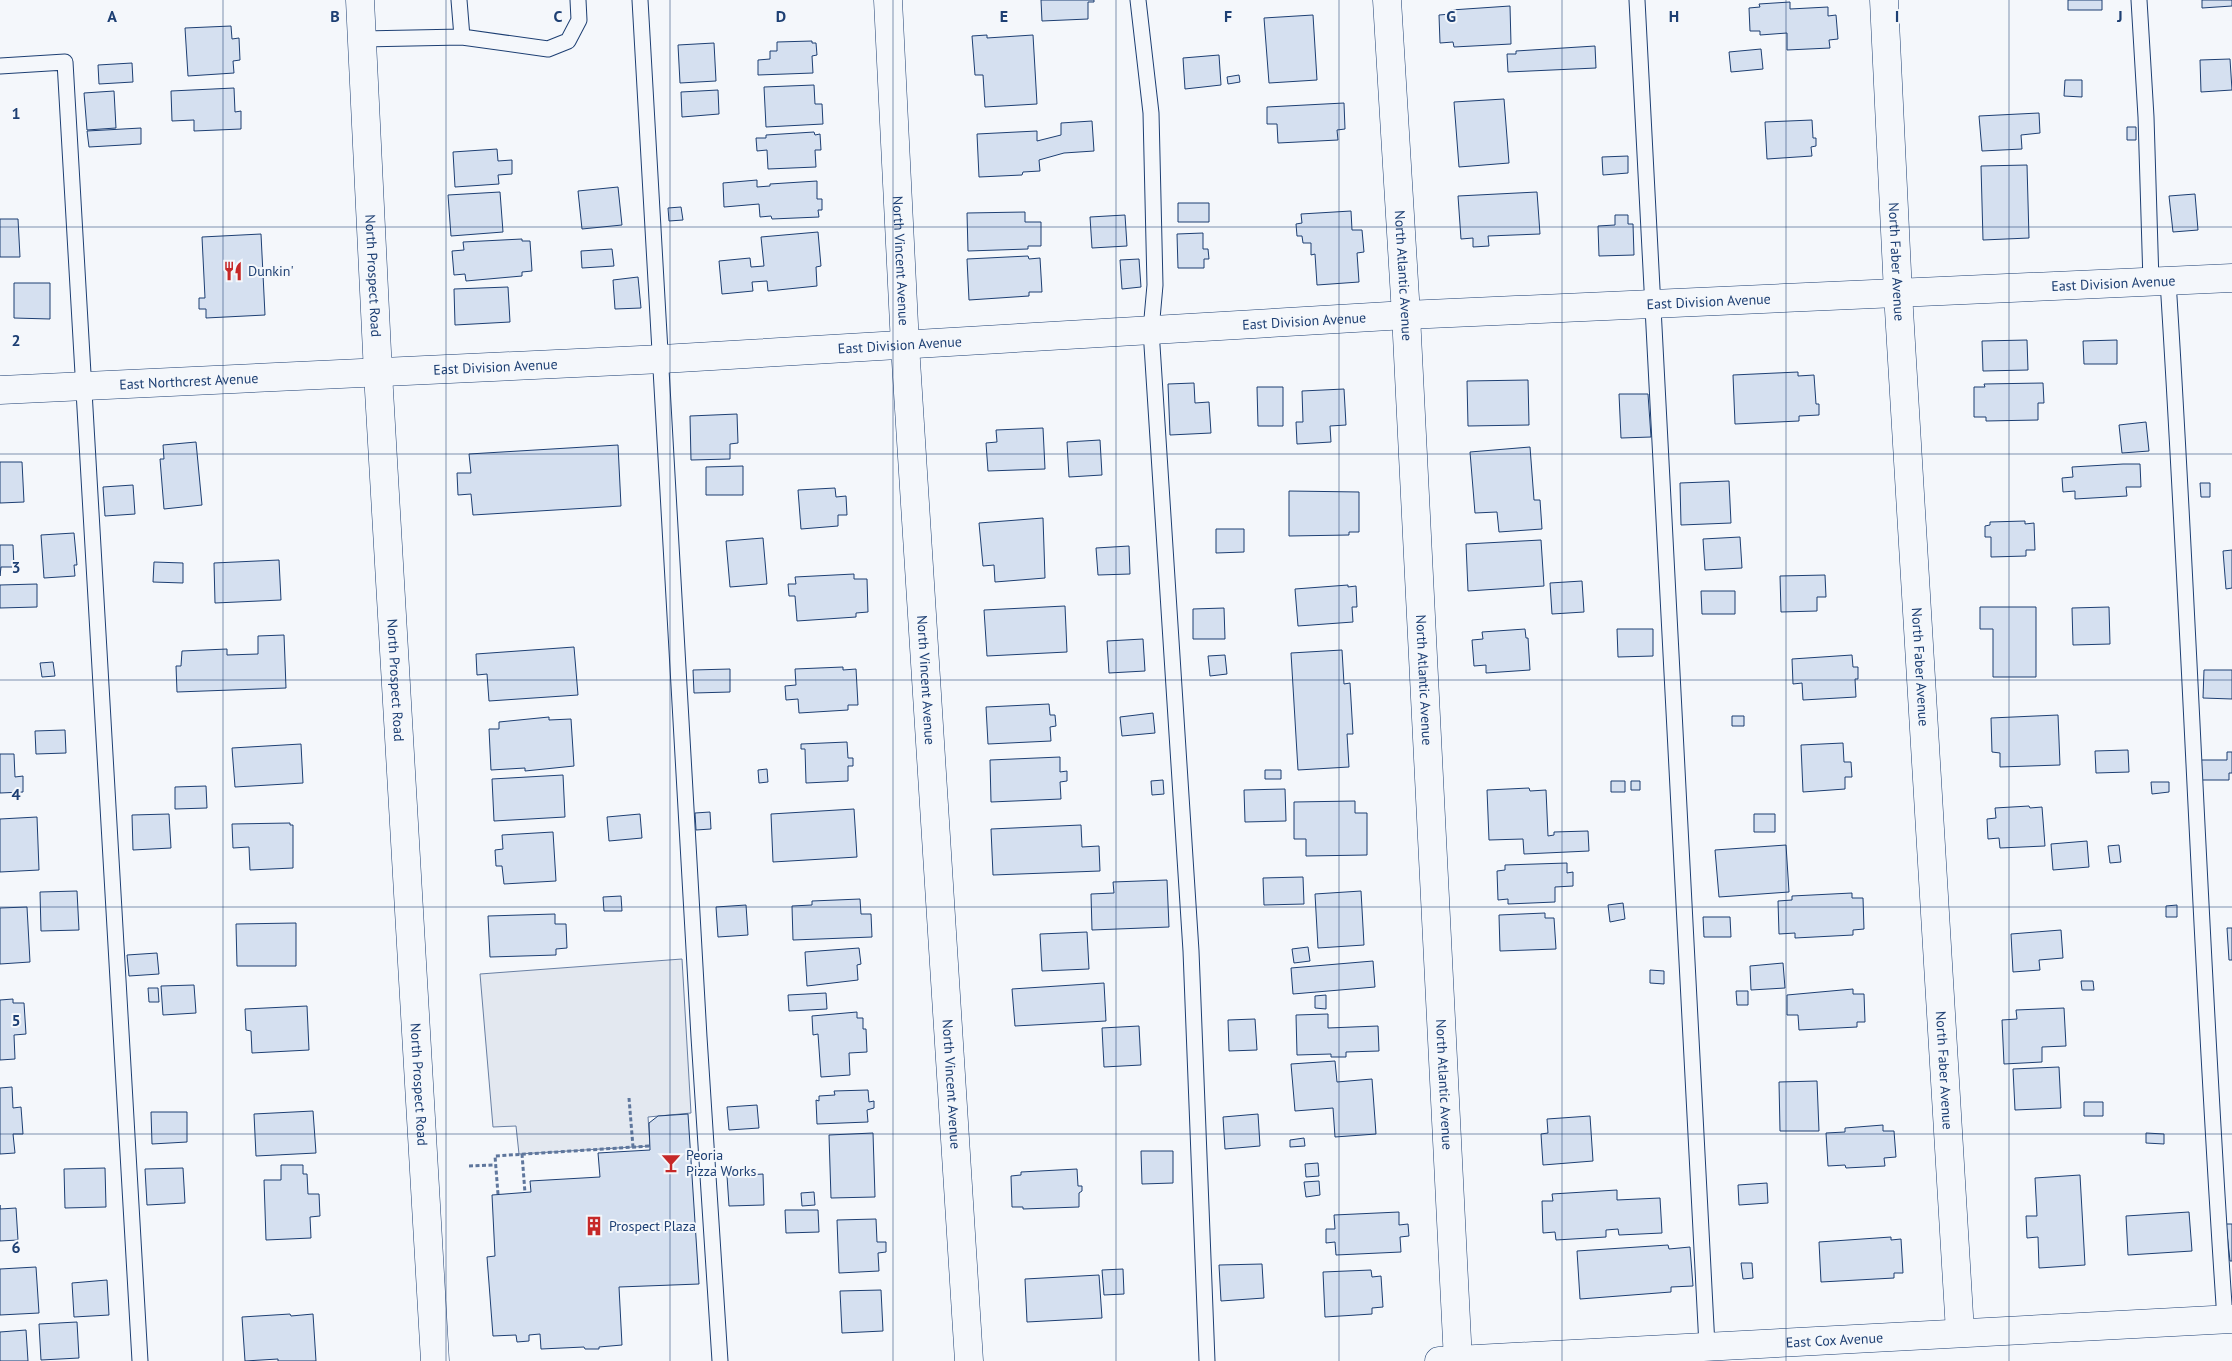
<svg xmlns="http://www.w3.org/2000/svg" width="2232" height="1361" font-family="'PT Sans',sans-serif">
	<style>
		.parking { fill: #e3e8f0; stroke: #687fa3 }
		.building { fill: #d5e0f0; stroke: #1d3f73 }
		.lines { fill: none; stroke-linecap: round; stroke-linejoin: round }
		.lane-casing { stroke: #1d3f73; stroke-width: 17 }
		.street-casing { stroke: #1d3f73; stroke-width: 29 }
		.secondary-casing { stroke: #1d3f73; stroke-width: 29 }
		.path { stroke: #5e769c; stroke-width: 3; stroke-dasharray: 4 2.5; stroke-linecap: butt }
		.lane { stroke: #f4f7fb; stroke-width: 15 }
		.street { stroke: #f4f7fb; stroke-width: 28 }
		.secondary { stroke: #f4f7fb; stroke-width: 28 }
		.grid { fill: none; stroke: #1d3f73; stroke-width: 1; stroke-opacity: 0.55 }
		.labels { text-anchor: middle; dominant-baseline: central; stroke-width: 4; stroke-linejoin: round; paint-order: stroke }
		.street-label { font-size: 14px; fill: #1d3f73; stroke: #f4f7fb }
		.poi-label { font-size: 14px; fill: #1d3f73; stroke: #f4f7fb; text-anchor: start }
		.grid-label { font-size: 16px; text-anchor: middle; font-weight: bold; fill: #1d3f73; stroke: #f4f7fb; stroke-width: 4; stroke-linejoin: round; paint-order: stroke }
	</style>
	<rect width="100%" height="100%" fill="#f4f7fb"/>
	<path class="parking" d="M682,959L691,1113L648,1117L650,1146L519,1154L516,1126L493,1127L480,974Z"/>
	<path class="building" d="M1041,0H1094V2H1088V19L1042,21Z
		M2068,0H2102V10H2068Z
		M2202,0H2232V6L2202,8Z
		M1790,2V9L1828,7V16L1836,15L1838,39L1829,40L1830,48L1787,50V33L1760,35V31H1750L1749,8L1760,7L1759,4Z
		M1510,6L1511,44L1454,47L1453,42L1440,43L1439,15L1451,14V10Z
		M1313,15L1317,80L1269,83L1264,18Z
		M231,26L232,39L239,38L240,60L233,61L234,73L188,76L185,28Z
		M987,35V38L1033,35L1037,104L985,107L983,75H975L972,36Z
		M812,41V43H816L817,55L812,56L813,73L758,75V60L770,59V51H777V42Z
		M714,43L716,81L680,83L678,45Z
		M1595,46L1596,68L1508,72L1507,54H1516V51Z
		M1761,49L1763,69L1731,72L1729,52Z
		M1219,55L1221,85L1185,89L1183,58Z
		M2230,59L2232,90L2201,92L2200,60Z
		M132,63L133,82L99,84L98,65Z
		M1239,75L1240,82L1228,84L1227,77Z
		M2065,80H2082V97L2064,96Z
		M814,85L815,104H822L823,124L766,127L764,87Z
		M234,88L235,112L241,111V129L194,131V120L172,121L171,91Z
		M718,90L719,114L682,117L681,92Z
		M114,91L116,128L87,130L84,93Z
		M1504,99L1509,163L1459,167L1454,102Z
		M1344,103L1345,129L1337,130L1338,140L1278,143L1277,124H1267V107Z
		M2039,113L2040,133L2021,135L2022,149L1982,151L1979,116Z
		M1812,120L1813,138H1816V146L1811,147L1812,156L1767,159L1765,122Z
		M1092,121L1094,151L1064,153L1039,160L1040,171L1023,172L1022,175L979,177L977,134L1037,131V141L1061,135V123Z
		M2127,127H2136V140H2127Z
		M141,128V144L89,147L87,131Z
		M814,132L815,135L820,134L821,150H815L816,167L768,169L767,150L757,151L756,138H766V135Z
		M497,149L498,161L512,160V174L498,175L499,184L455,187L453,152Z
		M1628,156V173L1603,175L1602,157Z
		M2027,165L2029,238L1983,240L1981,166Z
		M757,180V187L770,186V184L817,181V199H822V210H818L819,217L772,219L771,216L760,217L759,204L724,207L723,183Z
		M618,187L622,225L582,229L578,191Z
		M500,192L503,232L451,236L448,195Z
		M1537,192L1540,234L1488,236L1489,246L1473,247V238L1461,239L1458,196Z
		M2195,194L2198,230L2173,232L2169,196Z
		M1178,203H1209V222H1178Z
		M681,207L683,220L669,221L668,208Z
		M1351,211L1352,230H1362L1364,252L1357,253L1359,282L1317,285L1315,254L1311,255V243H1303L1302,236H1297L1296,224L1302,223L1301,214Z
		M1025,212V222H1041V246H1028V249L968,251L967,213Z
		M1125,215L1127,246L1092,248L1090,217Z
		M1615,215H1628V224H1633L1634,255L1599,256L1598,226L1615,225Z
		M0,219H18L20,257H0Z
		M818,232L821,266L816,267L817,286L768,291L767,281L752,282L753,291L722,294L719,261L750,258L751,267L764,266L761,237Z
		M1203,233V249H1208L1209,259H1204V268H1178L1177,234Z
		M261,234L265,315L206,318V309H199V298H205L202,237Z
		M522,239V241H530L532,271L522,272V276L466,281L465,274L454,275L452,251L464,250L463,242Z
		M612,249L614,266L582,268L581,251Z
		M1028,256L1029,259L1040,258L1042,292H1029V296L969,300L967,259Z
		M1139,259L1141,287L1122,289L1120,260Z
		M638,277L641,308L615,309L613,280Z
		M14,283H50V319L14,318Z
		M508,287L510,322L455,325L454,289Z
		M2027,340L2028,370L1983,371L1982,341Z
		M2117,340V364H2084L2083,341Z
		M1798,372V376L1814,375L1816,404H1819V415L1799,416V421L1735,424L1733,375Z
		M1528,380L1529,425L1468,426L1467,381Z
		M1194,383L1195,403L1209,402L1211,433L1170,435L1168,384Z
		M2043,383L2044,403H2038V420L1986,421V417H1974V387H1985L1984,384Z
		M1257,387H1283V426H1258Z
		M1344,389L1346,425L1330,426L1331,442L1297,444L1296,422H1303L1302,391Z
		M1619,394H1648L1651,437L1621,438Z
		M737,414L738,443L730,444V459L691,460L690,416Z
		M2146,422L2149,451L2122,453L2119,425Z
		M1043,428L1045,469L988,471L986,443L997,442L996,430Z
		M1100,440L1102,475L1069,477L1067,442Z
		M196,442L202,505L164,509L160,459H164L163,445Z
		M618,445L621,506L473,515L471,494L458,495L457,473H471L469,454Z
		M1530,447L1534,500H1540L1542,529L1499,532L1497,512L1475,513L1470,452Z
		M0,462H22L24,502L0,503Z
		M2123,464H2140L2141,487H2126L2127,496L2075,499V491L2063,492L2062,478L2073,477L2072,467Z
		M743,466V495H706V467Z
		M1729,481L1731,523L1681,525L1680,483Z
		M2200,483H2210V497H2201Z
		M133,485L135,514L105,516L103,487Z
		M835,488L836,497L846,496L847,515H838V526L801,529L798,490Z
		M1289,491L1359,492V532H1349V535L1289,536Z
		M1043,518L1045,578L995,582L994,565L983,566L979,523Z
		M2025,521V524L2034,523L2035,550H2026V556L1991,557V537H1985V526L1990,525V522Z
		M1216,529H1244V552L1216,553Z
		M74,533L77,565H74L75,576L44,578L41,535Z
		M1740,537L1742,568L1705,570L1703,539Z
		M763,538L767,584L730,587L726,541Z
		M1541,540L1544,586L1468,591L1466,544Z
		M0,545H13L14,567H1L0,576Z
		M1129,546L1130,574L1098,575L1096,548Z
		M2232,550V588L2226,589L2223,551Z
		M279,560L281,600L215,603L214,563Z
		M154,562L183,563V583L153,582Z
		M854,574V579H867L868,612L856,613V617L797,621L795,596H789L788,584H796L795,577Z
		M1825,575L1826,597H1817V611L1781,612L1780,576Z
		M1582,581L1584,612L1552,614L1550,583Z
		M37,584V607L0,608V585Z
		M1348,585V587L1356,586L1357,607H1352L1353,622L1298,626L1295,589Z
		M1701,591H1735V614H1702Z
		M1065,606L1067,652L987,656L984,610Z
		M1980,607H2036V677H1993V629H1980Z
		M2109,607L2110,644L2073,645L2072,608Z
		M1224,608L1225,639H1193V609Z
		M1525,629L1526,638H1528L1530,670L1486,673V665L1474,666L1472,640L1483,639L1482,632Z
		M1617,629H1653V656L1618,657Z
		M284,635L286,688L177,692L176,666H181L182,651L227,649V655L258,654V636Z
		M1143,639L1145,671L1109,673L1107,641Z
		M574,647L578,695L489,701L487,674L477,675L476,654Z
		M1342,650L1344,684L1350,683L1353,734H1347L1349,767L1298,770L1291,653Z
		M1225,655L1227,674L1210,676L1208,656Z
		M1852,655L1853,667H1858V679H1855L1856,697L1803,700L1802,683L1793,684L1792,659Z
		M53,662L55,676L42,677L40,663Z
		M843,667V670L856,669L858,705H848V710L799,713L798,699L786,700L785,686L796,685L795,669Z
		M730,669V692L694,693L693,670Z
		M2204,670H2232V699L2203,698Z
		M1049,704L1050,715H1055L1056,726L1050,727L1051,741L988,744L986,707Z
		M1153,713L1155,733L1122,736L1120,717Z
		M2058,715L2060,765L2000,767V753L1992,752L1991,718Z
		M1732,716H1744V726H1732Z
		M549,717V720L571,719L574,766L525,771V768L491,770L489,729H499V722Z
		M65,730L66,753L36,754L35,731Z
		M847,742L848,758H853V766H848V781L806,783L805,749H801V744Z
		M1843,743L1844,762H1851L1852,777H1845V789L1803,792L1801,745Z
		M301,744L303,783L235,787L232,748Z
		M2128,750L2129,772L2096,773L2095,751Z
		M2227,752H2232V773H2229V780H2200V760H2227Z
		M0,754H14L15,777L23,776V792L0,793Z
		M1060,757V772L1067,771V781L1060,782L1061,799L991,802L990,760Z
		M767,769L768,782L759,783L758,770Z
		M1265,770H1281V779H1265Z
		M563,775L565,817L494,821L492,779Z
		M1163,780L1164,794L1152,795L1151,781Z
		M1611,781H1625V792H1611Z
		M1631,781H1640V790H1631Z
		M2151,782H2169V792L2152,794Z
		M206,786L207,808L175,809V787Z
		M1529,788L1530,791L1546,790L1548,836L1554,835V832L1588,831L1589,851L1524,854L1523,839L1489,840L1487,790Z
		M1285,789L1286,821L1245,822L1244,790Z
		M1355,801V813H1367V855L1306,856V839H1294V802Z
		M2029,806L2030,808L2042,807L2045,846L2000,848L1999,838L1988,839L1987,819L1996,818L1995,808Z
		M854,809L857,857L773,862L771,814Z
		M710,812L711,829L696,830L695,813Z
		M169,814L171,848L133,850L132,815Z
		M640,814L642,838L609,841L607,817Z
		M1754,814H1775V832H1754Z
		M37,817L39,870L0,872V819Z
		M290,823V825H293V868L250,870L249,847L233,848L232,824Z
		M1081,825L1082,847L1099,846L1100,871L993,875L991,829Z
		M553,832L556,881L504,884L502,866H496L495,850L503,849L502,835Z
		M2087,841L2089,867L2053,870L2051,844Z
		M1786,845L1789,892L1719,897L1715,850Z
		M2119,845L2121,862L2110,863L2108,846Z
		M1567,863V873L1573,872V886L1555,887V902L1508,904V899L1498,900L1497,871L1505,870V865Z
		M1303,877L1304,904L1264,905L1263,878Z
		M1167,880L1169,927L1092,930L1091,894L1114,893L1113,882Z
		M77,891L79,930L41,931L40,892Z
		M1361,891L1364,945L1318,948L1315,894Z
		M1852,893V898H1863L1864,929L1853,930V935L1795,938V933L1779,934L1778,901L1792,900V896Z
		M621,896L622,911H604L603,897Z
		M860,899L861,914H871L872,937L793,940L792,906L812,905V901Z
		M1623,903L1625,919L1610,922L1608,905Z
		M746,905L748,935L718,937L716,907Z
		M2177,905V917H2166V906Z
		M27,907L30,962L0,964V908Z
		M1545,913V918H1554L1556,949L1500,951L1499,915Z
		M555,914V924H566L567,948L556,949V955L490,957L488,916Z
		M1703,917H1730L1731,937H1704Z
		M296,923V966H237L236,924Z
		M2227,928H2232V960H2229Z
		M2061,930L2063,958L2039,960L2040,970L2013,972L2011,934Z
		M1087,932L1089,969L1042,971L1040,934Z
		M1308,947L1310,961L1294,963L1292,949Z
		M859,948L861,964L857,965L858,980L807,986L805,952Z
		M157,953L159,974L129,976L127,955Z
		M1373,961L1375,987L1293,994L1291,968Z
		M1783,963L1785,988L1751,990L1750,966Z
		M1650,970L1664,971V984L1650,983Z
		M2081,981H2093L2094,990H2082Z
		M1104,983L1106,1021L1015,1026L1012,989Z
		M194,985L196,1013L163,1015L161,986Z
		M148,988H158L159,1002H149Z
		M1853,989V994H1864L1865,1022H1857V1027L1799,1030L1798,1015H1787V995Z
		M1736,991H1748V1005H1737Z
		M826,993L827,1009L789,1011L788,995Z
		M1326,995V1009L1315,1008V996Z
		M13,999V1003H24L26,1034L14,1035L15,1059L0,1060V1000Z
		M307,1006L309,1050L252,1053L251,1031L246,1030L245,1009Z
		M2064,1008L2066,1046L2042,1047V1062L2004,1064L2002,1020L2017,1019L2016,1010Z
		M857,1012V1018H863V1029H866L867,1052L849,1053L850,1075L821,1077L818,1034L813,1035L812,1016Z
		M1328,1014V1028L1378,1026L1379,1051L1346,1052V1057H1331V1054L1297,1055L1296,1015Z
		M1255,1019L1257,1050L1229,1051L1228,1020Z
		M1139,1026L1141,1065L1104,1067L1102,1028Z
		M1335,1061L1337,1082L1372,1079L1376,1134L1335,1137L1333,1108L1295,1111L1291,1064Z
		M2059,1067L2061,1108L2015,1110L2013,1069Z
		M1817,1081L1819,1131H1780L1779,1082Z
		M12,1087L13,1108L21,1107L23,1134H13L15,1153L0,1154V1088Z
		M868,1090L869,1102L874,1101V1108L867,1110L868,1122L817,1124L816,1100L819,1101V1096L835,1095L834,1091Z
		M2084,1102H2103V1116H2084Z
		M757,1105L759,1128L729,1130L727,1107Z
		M313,1111L316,1153L256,1156L254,1114Z
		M151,1112H187V1142L152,1144Z
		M688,1114L699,1284L619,1287L622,1345L599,1347V1349H585L584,1347L541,1349L540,1334L529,1335V1341L517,1342L516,1335L493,1336L487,1257L495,1256L492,1195L531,1192L530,1181L600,1177L598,1153L650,1150L649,1123L658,1116Z
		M1258,1114L1260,1146L1225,1149L1223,1117Z
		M1590,1116L1593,1161L1543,1165L1541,1134L1548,1133L1547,1119Z
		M1883,1125V1131H1894L1896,1157L1884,1158L1885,1166L1846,1168L1845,1165L1828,1166L1826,1133L1845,1132V1128Z
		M873,1133L875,1197L831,1198L829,1135Z
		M2146,1133L2164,1134V1144L2146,1143Z
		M1304,1138L1305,1146L1290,1147V1140Z
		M1141,1151H1173V1183L1142,1184Z
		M1318,1163L1319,1176L1306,1177L1305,1164Z
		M281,1165H303V1174H307L308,1194H319L320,1216L310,1217L311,1238L266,1240L264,1180H281Z
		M105,1168L106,1207L65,1208L64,1169Z
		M183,1168L185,1203L147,1205L145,1169Z
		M1077,1169L1078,1186H1082V1191L1079,1193V1207L1023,1209V1207H1012L1011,1176L1021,1175V1172Z
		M763,1174L764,1205L729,1206L727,1176Z
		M2080,1175L2085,1265L2039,1268L2038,1237L2027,1238L2026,1216H2037L2035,1178Z
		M1319,1181L1320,1195L1306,1197L1304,1182Z
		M1767,1183L1768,1203L1739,1205L1738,1185Z
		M1617,1190V1200L1660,1198L1662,1233L1619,1235L1618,1229L1606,1230V1237L1556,1240L1555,1232L1543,1233L1542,1201H1553L1552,1194Z
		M814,1192L815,1205L802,1206L801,1193Z
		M0,1205V1209L16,1208L18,1240L0,1241Z
		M785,1210H818L819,1232L786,1233Z
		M1399,1212V1225L1408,1224L1409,1236L1400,1237L1401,1252L1336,1255L1335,1242L1326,1243V1229H1335L1334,1215Z
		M2189,1212L2192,1251L2128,1255L2126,1216Z
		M876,1219L877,1242H886V1252L878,1253L879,1271L839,1273L837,1220Z
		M2226,1224H2232V1261H2230Z
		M1891,1237V1240L1901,1239L1903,1273H1894V1278L1821,1282L1819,1242Z
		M1668,1245L1669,1249L1690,1247L1693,1286L1671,1287V1292L1580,1299L1577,1251Z
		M1741,1263H1752L1753,1278L1743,1279Z
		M1262,1264L1264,1298L1221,1301L1219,1265Z
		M36,1267L39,1313L0,1315V1269Z
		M1123,1269L1124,1294L1104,1295L1102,1270Z
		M1371,1270L1372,1277L1381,1276L1383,1307L1372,1308V1314L1325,1317L1323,1272Z
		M1099,1275L1102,1318L1027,1322L1025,1279Z
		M107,1280L109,1315L74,1317L72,1283Z
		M881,1290L883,1331L842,1333L840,1291Z
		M290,1314L291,1316L313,1314L316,1361H278V1359L245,1361L242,1317Z
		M77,1322L79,1358L41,1360L39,1324Z
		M26,1330L28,1361H0V1332Z"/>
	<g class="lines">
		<defs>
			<path id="lane" d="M459,0L462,37L548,49L568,41L579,20L578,0
				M640,0L699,1037L720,1361
				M1138,0L1151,113L1155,285L1151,330L1191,951L1207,1361
				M1637,0L1707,1346
				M2139,0L2146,117L2151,282
				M362,39L462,37
				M0,66L65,62L140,1361
				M2168,281C2190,627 2201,973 2225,1319"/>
			<g id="street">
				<path id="s1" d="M888,0L905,345L969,1361"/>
				<path id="s2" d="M1387,0L1406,315L1458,1361"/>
				<path id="s3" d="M1884,0L1898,293L1960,1332"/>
				<path id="s4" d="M0,390L662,359L1406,315L2232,278"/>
				<path id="s5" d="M1439,1361L2232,1319"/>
			</g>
			<g id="secondary">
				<path id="s6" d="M360,0L378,373L435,1361"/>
			</g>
		</defs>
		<use href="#lane" class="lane-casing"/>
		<use href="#street" class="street-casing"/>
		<use href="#secondary" class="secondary-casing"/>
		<path class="path" d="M629,1098L633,1147
			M522,1154L525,1193
			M469,1166L495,1165
			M498,1194L495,1156L650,1146"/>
		<use href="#lane" class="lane"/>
		<use href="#street" class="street"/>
		<use href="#secondary" class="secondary"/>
	</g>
	<path class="grid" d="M223,0V1361M446,0V1361M670,0V1361M893,0V1361M1116,0V1361M1339,0V1361M1562,0V1361M1786,0V1361M2009,0V1361M0,227H2232M0,454H2232M0,680H2232M0,907H2232M0,1134H2232"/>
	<defs>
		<symbol id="restaurant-bare" viewBox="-9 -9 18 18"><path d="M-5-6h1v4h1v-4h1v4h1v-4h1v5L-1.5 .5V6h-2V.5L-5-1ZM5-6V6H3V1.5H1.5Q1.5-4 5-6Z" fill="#c62828" stroke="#f4f7fb" stroke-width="2.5" paint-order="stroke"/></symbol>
		<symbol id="bar-bare" viewBox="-9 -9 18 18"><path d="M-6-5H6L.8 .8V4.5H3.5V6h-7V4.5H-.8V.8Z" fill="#c62828" stroke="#f4f7fb" stroke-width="2.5" paint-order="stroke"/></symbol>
		<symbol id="building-bare" viewBox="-9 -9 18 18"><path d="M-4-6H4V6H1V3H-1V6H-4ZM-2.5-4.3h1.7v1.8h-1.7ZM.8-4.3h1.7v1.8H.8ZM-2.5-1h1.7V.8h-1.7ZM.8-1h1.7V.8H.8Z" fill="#c62828" stroke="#f4f7fb" stroke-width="2.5" paint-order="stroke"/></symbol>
	</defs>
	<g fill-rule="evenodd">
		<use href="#restaurant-bare" x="219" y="257" width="28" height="28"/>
		<use href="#bar-bare" x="657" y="1149" width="28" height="28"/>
		<use href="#building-bare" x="580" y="1212" width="28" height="28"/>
	</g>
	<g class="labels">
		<g class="street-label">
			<text stroke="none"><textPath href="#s1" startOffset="261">North Vincent Avenue</textPath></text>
			<text stroke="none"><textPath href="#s3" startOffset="262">North Faber Avenue</textPath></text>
			<text stroke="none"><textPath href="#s6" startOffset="276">North Prospect Road</textPath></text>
			<text stroke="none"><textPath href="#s2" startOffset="276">North Atlantic Avenue</textPath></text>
			<text stroke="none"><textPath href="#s4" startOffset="2116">East Division Avenue</textPath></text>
			<text stroke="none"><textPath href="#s4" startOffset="1711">East Division Avenue</textPath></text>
			<text stroke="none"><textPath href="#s4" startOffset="1306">East Division Avenue</textPath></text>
			<text stroke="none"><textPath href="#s4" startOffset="901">East Division Avenue</textPath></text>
			<text stroke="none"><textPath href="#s4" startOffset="496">East Division Avenue</textPath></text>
			<text stroke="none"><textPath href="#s4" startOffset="189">East Northcrest Avenue</textPath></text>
			<text stroke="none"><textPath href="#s3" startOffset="668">North Faber Avenue</textPath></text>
			<text stroke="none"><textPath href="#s2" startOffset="681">North Atlantic Avenue</textPath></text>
			<text stroke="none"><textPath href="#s6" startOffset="681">North Prospect Road</textPath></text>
			<text stroke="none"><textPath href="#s1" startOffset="681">North Vincent Avenue</textPath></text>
			<text stroke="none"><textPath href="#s3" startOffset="1072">North Faber Avenue</textPath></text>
			<text stroke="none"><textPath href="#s6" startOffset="1086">North Prospect Road</textPath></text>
			<text stroke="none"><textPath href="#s1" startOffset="1086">North Vincent Avenue</textPath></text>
			<text stroke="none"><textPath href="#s2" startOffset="1086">North Atlantic Avenue</textPath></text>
			<text stroke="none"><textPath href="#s5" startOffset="396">East Cox Avenue</textPath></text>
		</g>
		<g class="poi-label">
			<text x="248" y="271">Dunkin'</text>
			<text x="686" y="1155">Peoria<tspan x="686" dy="16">Pizza Works</tspan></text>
			<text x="609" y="1226">Prospect Plaza</text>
		</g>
	</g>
	<g class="grid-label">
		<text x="112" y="22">A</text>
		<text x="335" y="22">B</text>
		<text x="558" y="22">C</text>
		<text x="781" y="22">D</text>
		<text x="1004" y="22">E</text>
		<text x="1228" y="22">F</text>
		<text x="1451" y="22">G</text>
		<text x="1674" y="22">H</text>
		<text x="1897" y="22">I</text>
		<text x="2120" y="22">J</text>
		<text x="16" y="119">1</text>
		<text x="16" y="346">2</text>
		<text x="16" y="573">3</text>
		<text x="16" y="800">4</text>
		<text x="16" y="1026">5</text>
		<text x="16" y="1253">6</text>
	</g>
</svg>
